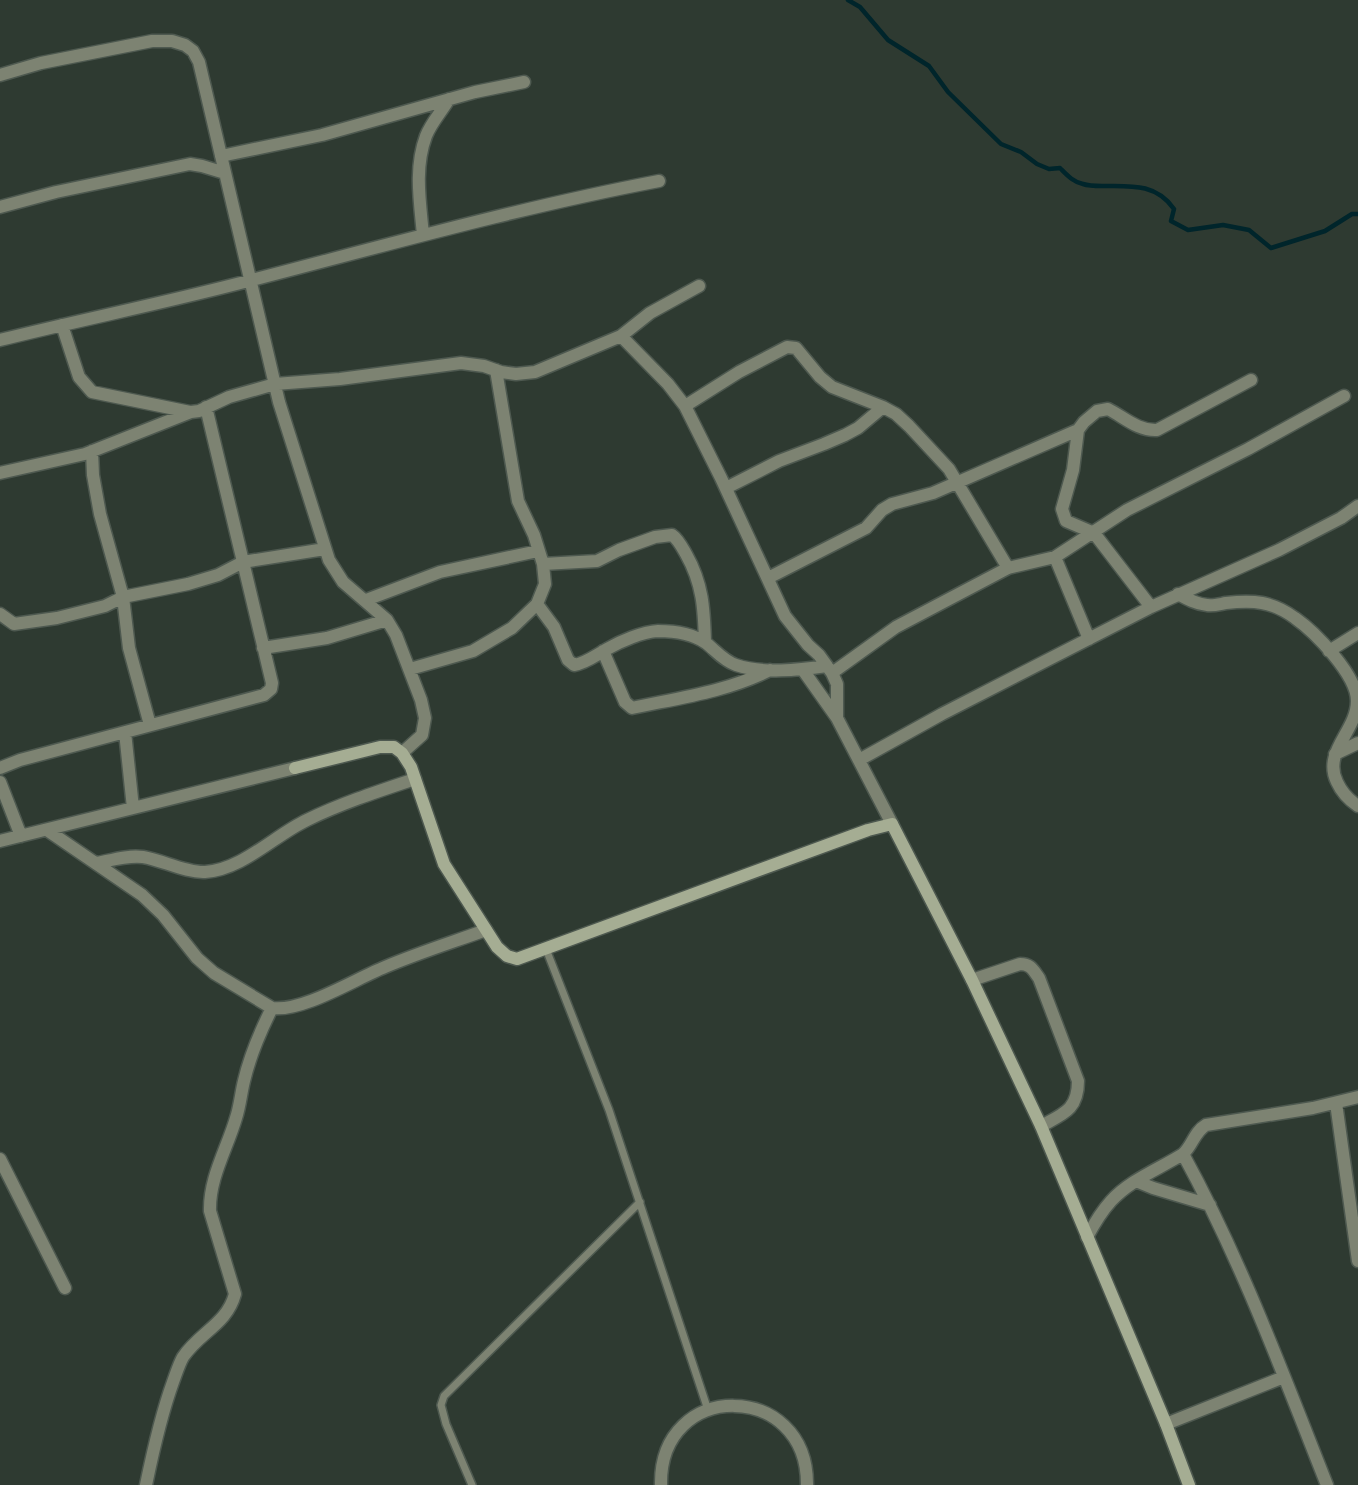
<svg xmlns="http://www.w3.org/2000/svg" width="1358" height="1485" font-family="'Space Grotesk',sans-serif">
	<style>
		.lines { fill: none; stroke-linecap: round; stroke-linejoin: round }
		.stream { stroke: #00252b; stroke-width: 4.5 }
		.lane-casing { stroke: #4e5950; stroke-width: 10 }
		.street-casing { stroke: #4e5950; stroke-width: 15 }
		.secondary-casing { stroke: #4e5950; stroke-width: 15 }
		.lane { stroke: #7d8372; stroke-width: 7 }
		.street { stroke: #7d8372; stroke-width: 12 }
		.secondary { stroke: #a5ad93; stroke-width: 12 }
	</style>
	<rect width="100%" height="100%" fill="#2e3a31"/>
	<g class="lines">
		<path class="stream" d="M848,0L860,7L888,40L929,66L948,92L1001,144L1021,152L1037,164L1049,169L1060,168C1067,175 1073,182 1083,184C1089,186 1095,186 1102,186C1130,186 1156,183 1174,209L1171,221L1188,230L1223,225L1249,230L1271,248L1325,231L1352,214H1358"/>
		<defs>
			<path id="lane" d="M546,949L609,1110L708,1410
				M472,1485L446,1424L441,1405L444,1396L640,1202"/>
			<path id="street" d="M0,75L41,63L152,41H172L185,45L193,51L199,62L279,402L329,560L343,582L387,620L396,635L421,700L425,718L422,735L402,753
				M221,156L322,135L475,92L524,82
				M0,207L56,192L190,164L202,166L225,173
				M423,235C420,202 414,168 426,136C431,123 442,111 449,99
				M62,325L79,377L92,392L190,412
				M621,336L650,313L699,286
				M0,340C84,319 169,302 252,280C387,245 522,207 659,181
				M685,406L739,372L787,347L796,348L820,377L832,387L883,407L896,414L909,426L949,469L1008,568
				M92,451L93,475L100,514L123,597L129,648L150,725
				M0,473L85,454L191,412L199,411L229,397L275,384L340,379L461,363L484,366L501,372L516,374L535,372L621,336L668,384L685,406L721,478L785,616L808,645L819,655L832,673L837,684V718L892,824
				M726,488L779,461L824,444L845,435L858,428L883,407
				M1055,557L1089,639
				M543,564L597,561L619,550L655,537L672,535C678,539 682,547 686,554C703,584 704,609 705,642
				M768,578L866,528L882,510L892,504L933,493L1078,430
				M1178,594C1187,599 1196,604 1207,605C1213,606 1220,604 1226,603C1253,600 1272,601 1295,618C1315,632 1357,675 1357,701C1357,731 1322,752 1337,782C1342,793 1349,800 1358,806
				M366,600L440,572L538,551
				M537,604L554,627L568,660L574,665C586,663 596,655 607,649C621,641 642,632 658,631C675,631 693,634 706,643C716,651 724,661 736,665C763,674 799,670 827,666
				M1151,607L1094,533L1066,521L1062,509L1073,470L1078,430L1084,422L1097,411L1108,409C1124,417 1138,431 1157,430L1251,380
				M0,614L14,624L57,618L105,606L123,597L188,584L218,575L243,562L325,549
				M263,648L327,638L387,620
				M603,651L625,702L632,708C679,698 726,692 770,670
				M1329,651L1358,633
				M410,669L473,651L512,628L537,604L545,584L543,564L534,535L518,501L496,370
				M803,670L837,718
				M832,673L896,627L1008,568L1055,557L1127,510L1248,449L1344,396
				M125,732L133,808
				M1335,754L1358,743
				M859,760L942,714L1151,607L1279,550L1341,518L1358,506
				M0,768L20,760L264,695L271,689L272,683L206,407
				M0,782L21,836
				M47,830L142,895L163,915L197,958L214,973L272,1008C303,1012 355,979 385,967C418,953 453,942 486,930
				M0,841L295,768
				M97,863C112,860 128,855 143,857C162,860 186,873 205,872C242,870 275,835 307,820C342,803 379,791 415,779
				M972,980L1020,964C1031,964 1033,970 1039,978L1078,1081C1078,1110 1063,1114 1041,1126
				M1336,1103L1358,1261
				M1183,1154C1241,1260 1283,1374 1327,1485
				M0,1159L65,1288
				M1136,1181L1153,1188L1210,1205
				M1087,1237C1094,1224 1101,1212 1111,1201C1130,1180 1159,1169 1183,1154C1193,1145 1194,1132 1206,1125L1313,1108L1358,1097
				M1166,1424L1284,1377
				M146,1485C153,1451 161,1415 173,1382C176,1374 179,1364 183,1357C200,1332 227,1324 235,1294L210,1211C209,1178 227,1149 236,1118C240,1106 241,1093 244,1081C250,1055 260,1032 272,1008
				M661,1485C659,1379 808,1380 807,1485"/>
			<path id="secondary" d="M295,768L380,747H394L402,753L411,767L444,864L497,947L507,956L517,959L868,830L892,824L972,980L1041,1126L1166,1424L1189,1485"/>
		</defs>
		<use href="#lane" class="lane-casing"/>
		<use href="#street" class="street-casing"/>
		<use href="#secondary" class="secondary-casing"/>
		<use href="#lane" class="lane"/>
		<use href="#street" class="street"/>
		<use href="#secondary" class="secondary"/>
	</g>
</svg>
